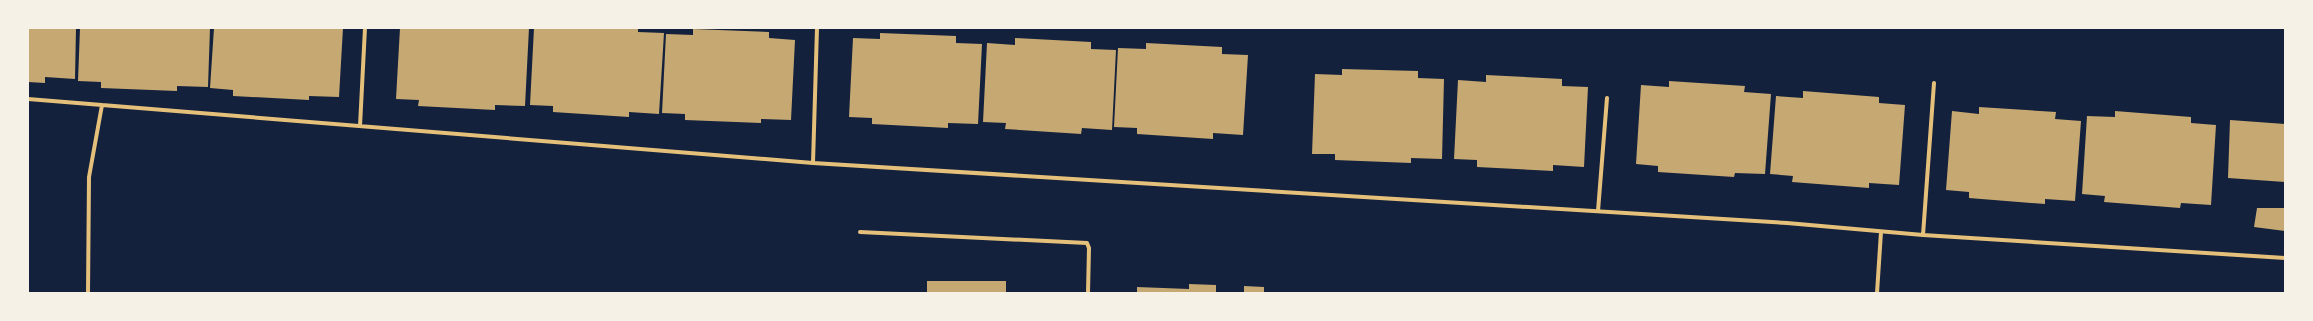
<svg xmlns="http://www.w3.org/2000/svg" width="2313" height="321" font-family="'DM Sans',sans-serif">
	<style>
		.building { fill: #c6a872 }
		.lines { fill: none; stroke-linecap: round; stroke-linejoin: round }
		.minor { stroke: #e5c07b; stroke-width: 4 }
	</style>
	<rect width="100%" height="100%" fill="#14213d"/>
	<path class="building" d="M28,28H76L75,79L45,77V83L28,82Z
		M80,28H210L208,87L177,86V91L101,88V82L78,81Z
		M214,28H343L339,97L309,96V100L233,96V90L210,88Z
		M400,28H529L525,106L495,105V110L418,106L419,100L396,99Z
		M534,28H638V32L664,33L659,114L629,112V117L553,112V106L530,105Z
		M693,29L769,32V38L795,40L791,120L761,119V123L685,120V114L662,113L666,34L693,35Z
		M880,33L956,36V43L982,44L978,124L948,123V128L872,124V118L849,117L853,38L880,39Z
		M1015,38L1091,42V49L1116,50L1112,130L1082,128L1081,134L1005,129L1006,123L983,122L987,43L1015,45Z
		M1146,43L1222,47V54L1248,55L1243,135L1213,133V139L1137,134V128L1114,127L1118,48L1146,49Z
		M1342,69L1418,71V78L1444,79L1442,159L1411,158V163L1335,160V154H1312L1315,74L1342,75Z
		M1486,75L1562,79V86L1588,87L1584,167L1553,165V171L1477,167V160L1454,159L1458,80L1486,82Z
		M1669,81L1745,86L1744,92L1771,94L1765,174L1735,173L1734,177L1658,172V166L1636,164L1641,85L1669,87Z
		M1803,91L1879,97V103L1905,105L1899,185L1869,183V188L1792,182L1793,176L1770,174L1776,96L1803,98Z
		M1979,107L2056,112L2055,119L2081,121L2075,201L2045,199V204L1969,198V192L1946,190L1952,111L1979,114Z
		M2115,111L2191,117V123L2216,125L2211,205L2181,203L2180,208L2104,202L2105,196L2082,194L2087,116L2115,117Z
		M2230,120L2285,124V182L2228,178Z
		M2257,208H2285V231L2254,227Z
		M927,281H1006V293H927Z
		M1189,284L1216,285V293H1137V287L1189,289Z
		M1244,286L1264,287V293H1244Z"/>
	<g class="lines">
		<path class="minor" d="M28,99L813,163L1787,223L1923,235L2285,258
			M360,126L365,28
			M813,163L817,28
			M1598,211L1607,98
			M860,232L1087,243L1089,248L1088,293
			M1923,235L1934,83
			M88,293L89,177L102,105
			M1877,293L1881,232"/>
	</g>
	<rect width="2313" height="321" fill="none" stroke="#f6f1e7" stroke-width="58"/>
</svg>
